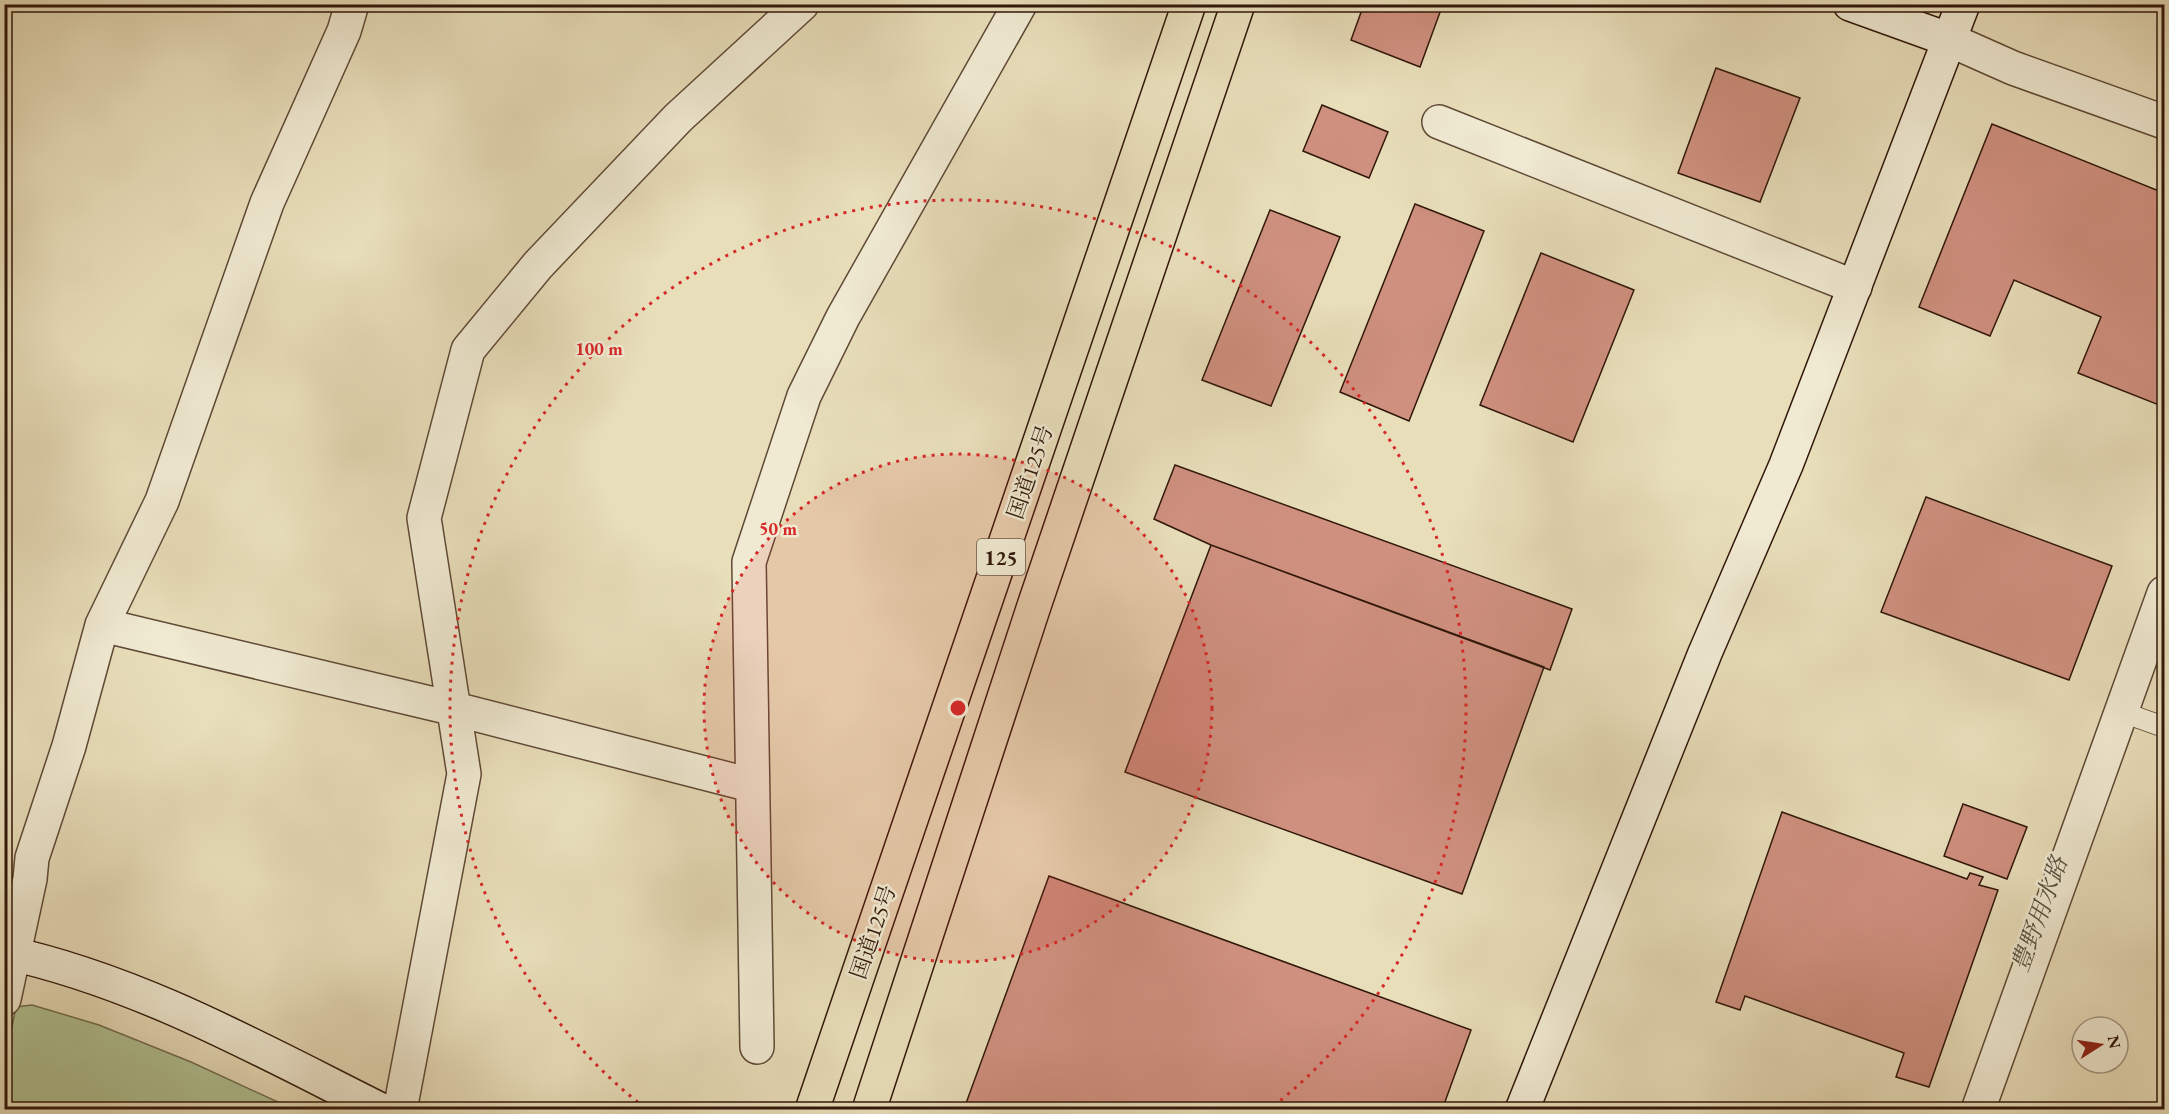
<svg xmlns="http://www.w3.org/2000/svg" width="2169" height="1114" font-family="'EB Garamond','Noto Serif JP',serif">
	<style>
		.green { fill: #b1c294; stroke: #716c4f; stroke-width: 1.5 }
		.building { fill: #cf907f; stroke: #31170a; stroke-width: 1.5 }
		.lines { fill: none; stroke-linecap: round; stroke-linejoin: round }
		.lane-casing { stroke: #5f4936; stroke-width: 22 }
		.street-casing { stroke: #5f4936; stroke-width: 36 }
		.secondary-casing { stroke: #31170a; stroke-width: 36 }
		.highway-casing { stroke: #31170a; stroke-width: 36 }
		.lane { stroke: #f0ead2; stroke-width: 20 }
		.street { stroke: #f0ead2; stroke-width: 33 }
		.secondary { stroke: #f0ead2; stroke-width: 33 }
		.highway { stroke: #e8deba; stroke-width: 33 }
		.ring { fill: none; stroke: #d62828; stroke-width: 3; stroke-dasharray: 3 6 }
		.labels { text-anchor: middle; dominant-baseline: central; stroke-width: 5; stroke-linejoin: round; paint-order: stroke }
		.shield { fill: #f0ead2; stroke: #6a5646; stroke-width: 1.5 }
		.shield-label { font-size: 21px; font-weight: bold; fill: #31170a }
		.street-label { font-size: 22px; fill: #31170a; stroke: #f0ead2 }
		.water-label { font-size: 24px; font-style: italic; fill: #555142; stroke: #f0ead2 }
		.centre { fill: #d62828; stroke: #f0ead2; stroke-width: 3 }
		.ring-label { font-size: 18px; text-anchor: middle; font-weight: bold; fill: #d62828; stroke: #f0ead2; stroke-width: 5; stroke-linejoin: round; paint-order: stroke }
	</style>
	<rect width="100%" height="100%" fill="#e8deba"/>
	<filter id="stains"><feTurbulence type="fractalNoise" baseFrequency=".00333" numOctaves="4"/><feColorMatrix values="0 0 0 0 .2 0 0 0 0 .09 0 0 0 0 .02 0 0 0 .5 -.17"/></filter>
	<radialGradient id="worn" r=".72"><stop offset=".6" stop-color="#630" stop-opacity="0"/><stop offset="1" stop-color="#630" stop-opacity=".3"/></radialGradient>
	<path class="green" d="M32,1005L99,1025L191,1062L293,1109L5,1110V1061L16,1007Z"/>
	<path class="building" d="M1364,4H1443L1420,67L1351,40Z
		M1716,68L1800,98L1760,202L1678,173Z
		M1322,105L1388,132L1369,178L1303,151Z
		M1992,124L2164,193V407L2078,373L2101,317L2014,280L1990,336L1919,307Z
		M1415,204L1484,231L1409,421L1340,392Z
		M1270,210L1340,237L1271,406L1202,380Z
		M1541,253L1634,290L1573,442L1480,405Z
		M1175,465L1572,609L1550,670L1211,545L1154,519Z
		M1926,497L2112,566L2069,680L1881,612Z
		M1211,545L1544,667L1462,894L1125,772Z
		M1963,804L2027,827L2007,879L1944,856Z
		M1782,812L1967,879L1970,873L1983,877L1979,885L1998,890L1929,1087L1896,1077L1904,1053L1745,996L1740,1010L1716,1002Z
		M1049,876L1471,1030L1442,1110H974L965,1106Z"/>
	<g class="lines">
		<defs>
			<path id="lane" d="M2122,712L2164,727"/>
			<path id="street" d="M1950,40L2013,68L2164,122
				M1439,122L1855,287
				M102,625L455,709L751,785
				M4,999L30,879L32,858L69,746L102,625L162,501L267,203L344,31L352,4
				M757,1047L749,562L804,396L843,317L1020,4
				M400,1110L464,774L424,518L468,350L538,265L678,118L802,4
				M1978,1110L2164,593"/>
			<path id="secondary" d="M1850,4L1950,40
				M4,952C138,981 259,1049 381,1110
				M1522,1110L1705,653L1786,465L1963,4"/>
			<path id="highway" d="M812,1110L1189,4
				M869,1110L1033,609L1238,4"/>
		</defs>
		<use href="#lane" class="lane-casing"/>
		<use href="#street" class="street-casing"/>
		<use href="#secondary" class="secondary-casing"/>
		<use href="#highway" class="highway-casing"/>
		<use href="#lane" class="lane"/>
		<use href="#street" class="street"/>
		<use href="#secondary" class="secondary"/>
		<use href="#highway" class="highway"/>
	</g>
	<circle cx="958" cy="708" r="254" fill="#d62828" fill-opacity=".12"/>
	<g class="ring">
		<circle cx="958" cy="708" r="254"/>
		<path d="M645 1108A508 508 0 1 1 1271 1108"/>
	</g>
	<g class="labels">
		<rect class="shield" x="977" y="539" width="48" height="36" rx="4.5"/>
		<g class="shield-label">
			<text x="1001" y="557">125</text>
		</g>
		<g class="street-label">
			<text transform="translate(1030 472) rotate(-71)">国道125号</text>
			<text transform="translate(873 932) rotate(-71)">国道125号</text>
		</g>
		<g class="water-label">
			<text transform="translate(2039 914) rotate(-70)">豊野用水路</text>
		</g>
	</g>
	<circle cx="958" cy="708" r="9" class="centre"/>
	<g class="ring-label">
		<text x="599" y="355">100 m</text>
		<text x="778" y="535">50 m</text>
	</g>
	<rect width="2169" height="1114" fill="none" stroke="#e8deba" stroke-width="24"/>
	<rect x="6" y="6" width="2157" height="1102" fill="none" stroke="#31170a" stroke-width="3"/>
	<rect x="12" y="12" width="2145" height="1090" fill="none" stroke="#31170a" stroke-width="1.5"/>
	<g transform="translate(2100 1045) rotate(78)"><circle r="28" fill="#f0ead2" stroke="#a49682" stroke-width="1.5"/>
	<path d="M0-4.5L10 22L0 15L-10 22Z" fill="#8f2418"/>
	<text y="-9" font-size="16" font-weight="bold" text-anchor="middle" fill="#31170a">N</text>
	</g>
	<rect width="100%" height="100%" filter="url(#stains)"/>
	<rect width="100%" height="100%" fill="url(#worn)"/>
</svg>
